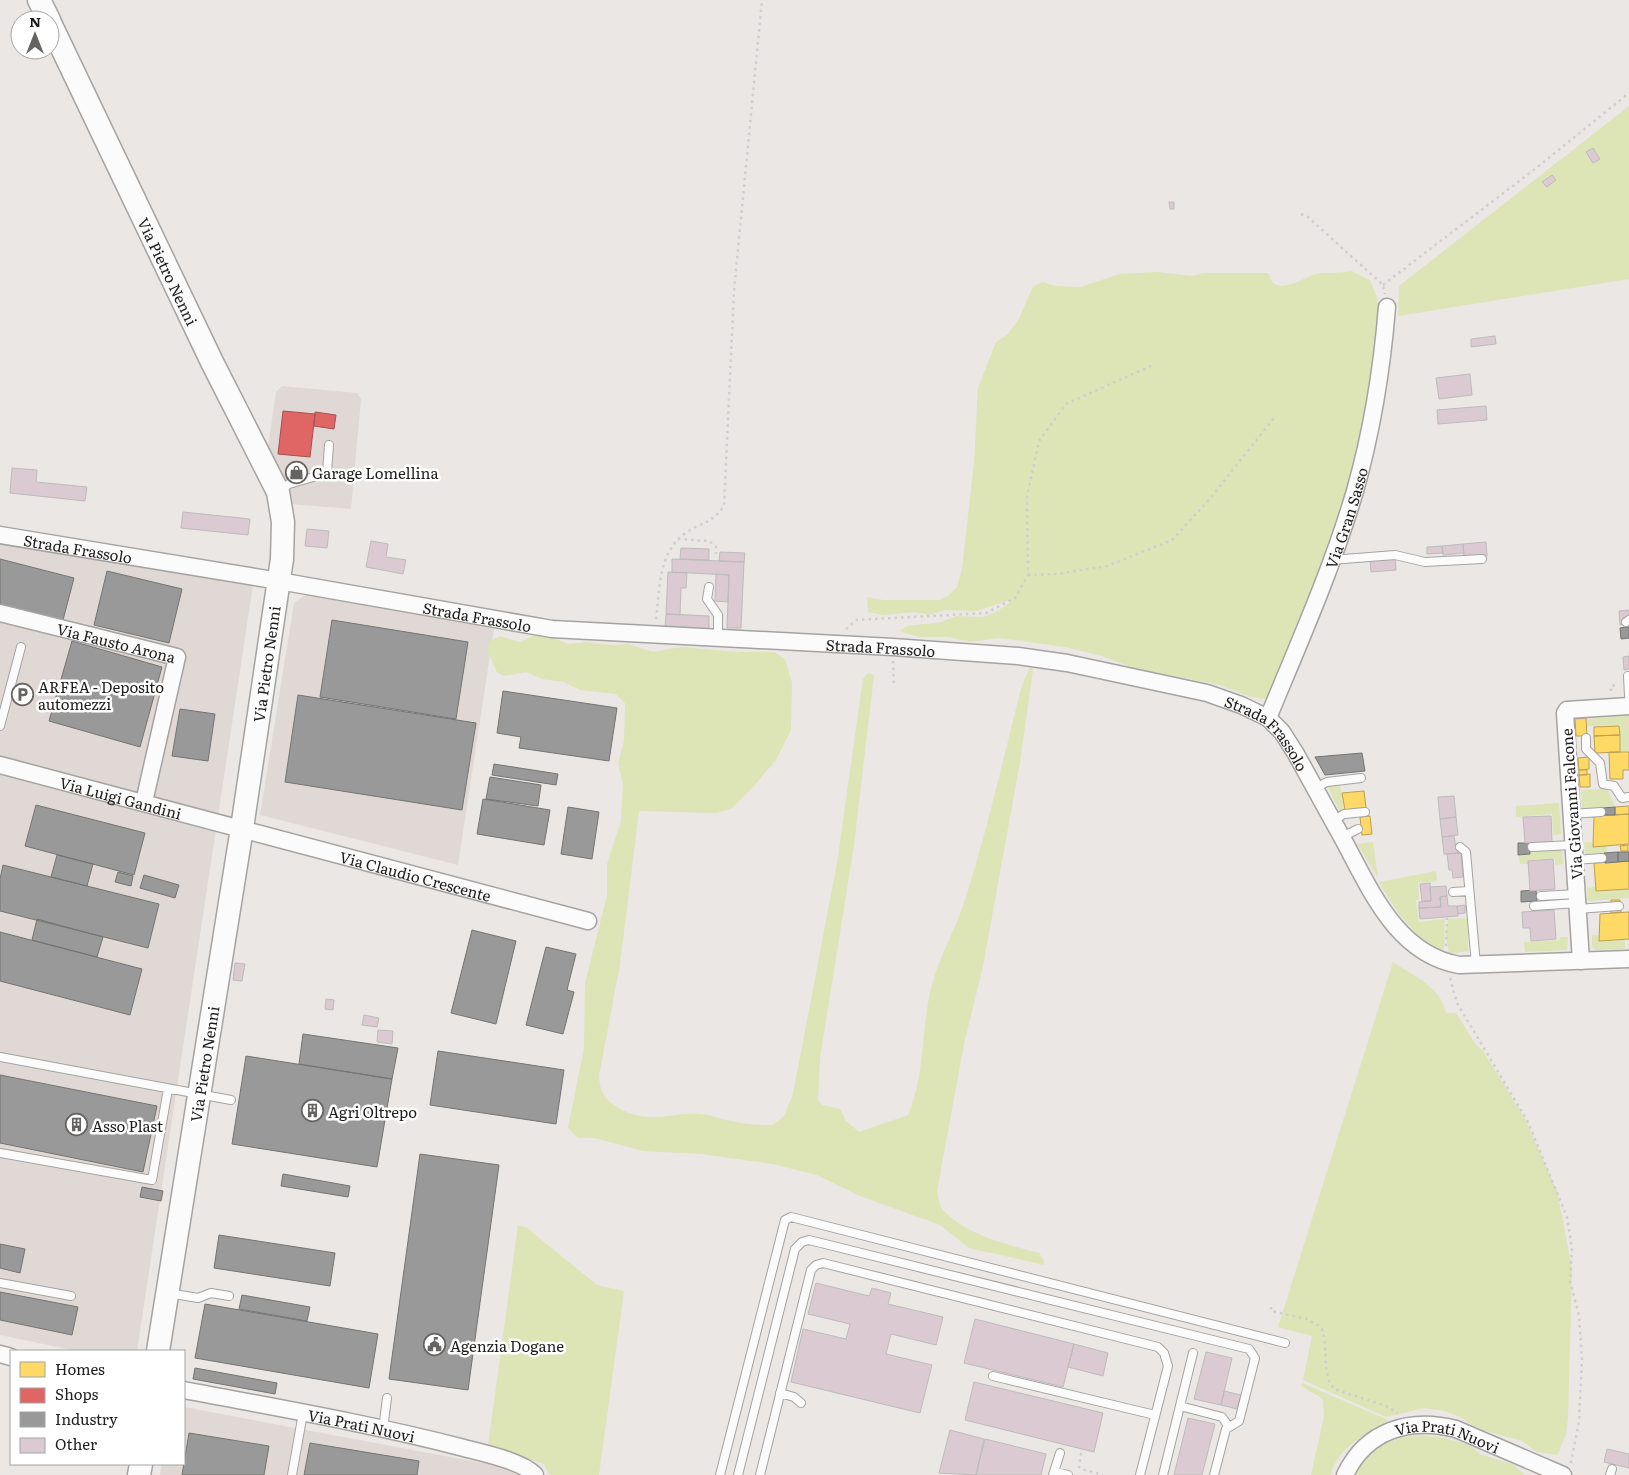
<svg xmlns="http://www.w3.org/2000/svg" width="1629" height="1475" font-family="Literata,serif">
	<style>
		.built { fill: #e0d8d4 }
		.green { fill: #dde4b6 }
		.homes { fill: #ffd966; stroke: #bba050 }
		.shops { fill: #e06666; stroke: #a65050 }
		.industry { fill: #999; stroke: #747473 }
		.building { fill: #dbcad2; stroke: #bdbbbb }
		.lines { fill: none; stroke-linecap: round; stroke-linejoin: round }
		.lane-casing { stroke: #a5a3a2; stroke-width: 10 }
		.street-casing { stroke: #a5a3a2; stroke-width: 19 }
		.secondary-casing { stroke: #a5a3a2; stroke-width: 25 }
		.path { stroke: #cfcece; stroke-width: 2.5; stroke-dasharray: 2.5 4; stroke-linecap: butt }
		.lane { stroke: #fcfbfb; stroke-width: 8 }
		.street { stroke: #fcfbfb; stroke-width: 16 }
		.secondary { stroke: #fcfbfb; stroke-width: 22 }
		.labels { text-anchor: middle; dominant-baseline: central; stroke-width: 5; stroke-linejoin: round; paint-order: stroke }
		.street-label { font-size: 15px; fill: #1d1c1b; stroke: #fff }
		.poi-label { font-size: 15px; fill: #1d1c1b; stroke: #fff; text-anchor: start }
	</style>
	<rect width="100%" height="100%" fill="#eae7e5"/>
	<path class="built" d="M282,386L357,393L361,399L351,509L290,504L267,454L276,392Z
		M0,543L253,585L137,1351H77L0,1335Z
		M310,592L494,629L458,865L260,815L294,603Z
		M184,1407L519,1470L522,1475H160L162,1464H184Z"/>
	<path class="green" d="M1629,106V279L1398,316L1399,286Z
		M1351,271L1370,280L1377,298L1381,323L1354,479L1273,695L1264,699L1251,697L1220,685L1134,668L1102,656L1065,647L999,638L970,642L949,637H919L899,631L907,626L942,622L956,616L983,617L996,612L1011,602L1010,600L976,611L944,610L929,615L914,612L884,615L868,612L867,597L883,600H940L948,596L957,587L962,569L974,463L978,388L996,342L1007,335L1019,319L1033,286L1043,282L1056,286L1081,287L1119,274L1158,272L1192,276L1204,273H1268C1270,275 1269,278 1271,280C1280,295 1305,277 1315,274C1326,272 1338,274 1351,271Z
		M535,635L552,637L568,644L586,642L612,645L628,644L653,652L681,647L738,652H774L785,659L792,683L791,730L776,760L752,788L732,808L717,813L639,811L620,964L599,1076C600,1092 604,1099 617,1107C651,1128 674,1109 708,1115C714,1116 720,1119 726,1120C742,1124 757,1125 773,1125L784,1116L793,1094L837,863L863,679L868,673L874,675L854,845L820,1058L818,1100L822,1105L840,1109L846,1121L859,1132L908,1115C925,1075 921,1034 930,993C937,959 956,930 966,897C988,827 1004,756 1022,685L1030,667L1033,669L1020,762L983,966L964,1044L937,1191C938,1197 939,1205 943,1210C968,1236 1006,1244 1039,1253L1044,1260V1265L969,1248L940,1225L860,1196L817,1175L773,1164L701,1154L643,1151L595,1138H578L568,1128L584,1048L585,983L607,895V864L621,821L623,784L618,763L624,741L625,703L616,694L580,690L564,682L542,679L526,672L504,676L497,672L488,652L489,644L492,640L500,636L520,642Z
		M1629,715V751H1621L1620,725L1587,726V719Z
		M1340,784L1344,811L1340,812L1327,785Z
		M1607,789L1615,806L1582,809L1581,790Z
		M1559,803L1561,834L1553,835L1552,814L1516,817V806Z
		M1373,842L1378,878L1357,844Z
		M1584,842H1592L1593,847L1607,846V853L1585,854Z
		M1562,849L1563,864L1555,865V858L1528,860V864H1520L1519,856L1530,855V851Z
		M1436,871L1437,881L1418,883L1419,900H1416L1419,922L1445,919L1444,948L1440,951C1414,938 1393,907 1379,882Z
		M1596,887V892L1629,889V898L1588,901L1587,888Z
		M1467,918L1468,951L1449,954L1446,934L1448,919Z
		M1592,935H1599V941L1625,940V949L1596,950L1592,946Z
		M1560,937H1568L1567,950L1525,952L1524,942L1560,940Z
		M1393,962C1412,975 1442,988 1446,1013H1456L1476,1045L1483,1051L1524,1117L1557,1191L1572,1269L1568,1418L1566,1435L1557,1455L1537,1452L1522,1441L1483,1430L1468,1423L1461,1417L1440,1410L1424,1408L1386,1417L1303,1380L1312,1336L1278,1327Z
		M518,1225L527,1228L597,1285L624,1291L599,1475H549L544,1464L488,1446Z
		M1302,1383L1386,1419L1387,1422C1365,1435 1336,1448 1331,1475H1311L1324,1417L1323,1399L1301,1386Z
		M1421,1435L1445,1438L1469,1445L1480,1454L1514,1465L1525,1475H1356C1367,1448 1394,1437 1421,1435Z"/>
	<path class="homes" d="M1586,718L1587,736H1576L1575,719Z
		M1619,726L1620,735L1594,736V727Z
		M1620,735V752L1595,753L1594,736Z
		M1609,752H1629V770H1623V779H1610Z
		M1589,757V769L1579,770L1578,758Z
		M1579,770H1587V775H1579Z
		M1590,774V787H1580L1579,775Z
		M1364,791L1366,808L1345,810L1342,793Z
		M1629,806V814L1615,815V807Z
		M1629,814V844L1593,847L1594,816Z
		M1370,816L1372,834L1362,835L1360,817Z
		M1628,845V851H1621L1620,846Z
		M1629,861V889L1596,891L1594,863Z
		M1611,900H1620L1621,912L1611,913Z
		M1629,912V939L1599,941L1600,914Z"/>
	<path class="shops" d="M283,411L315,414L310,457L278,454Z
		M315,412L336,415L334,429L314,426Z"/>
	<path class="industry" d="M0,559L74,578L63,620L0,604Z
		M107,571L182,589L169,643L94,625Z
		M332,620L468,642L456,719L320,697Z
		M1626,627H1629V638L1621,639L1620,628Z
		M72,641L162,667L140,747L49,721Z
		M503,691L617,708L609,761L519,748L521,737L497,733Z
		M298,695L476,723L462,810L285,782Z
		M180,709L215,714L208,761L172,756Z
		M1362,753L1365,771L1325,775L1315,757Z
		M494,764L558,774L556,785L492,775Z
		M490,777L541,785L538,806L486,799Z
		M483,799L550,810L544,845L477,834Z
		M36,805L145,833L134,875L25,846Z
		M568,807L599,812L592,859L561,854Z
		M1615,807V815H1602V808Z
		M1518,843H1529L1530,854L1518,855Z
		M1618,852V862L1605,863L1604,853Z
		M1618,852H1629V861L1618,862Z
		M57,855L93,864L87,886L51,877Z
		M3,865L159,904L148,948L0,911V879Z
		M118,872L133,876L131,886L115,882Z
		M144,875L179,885L175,898L140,888Z
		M1536,890L1537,901L1521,902V891Z
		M37,919L103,937L97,957L32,940Z
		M472,930L516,941L496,1024L451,1013Z
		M0,932L142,969L130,1015L0,981Z
		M546,947L576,954L567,990L574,992L563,1034L526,1025Z
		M303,1034L398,1048L392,1079L299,1064Z
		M438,1051L564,1070L556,1124L430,1105Z
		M246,1056L392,1079L377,1167L232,1144Z
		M0,1075L157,1106L143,1172L0,1143Z
		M420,1154L499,1165L468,1390L389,1379Z
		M283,1174L350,1186L348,1197L281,1186Z
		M142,1187L163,1191L161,1201L140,1197Z
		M219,1235L335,1253L330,1286L214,1268Z
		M0,1244L25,1249L20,1273L0,1268Z
		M0,1292L78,1307L72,1335L0,1320Z
		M242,1295L310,1307L307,1321L239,1309Z
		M205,1304L378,1334L369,1388L195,1358Z
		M195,1368L277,1383L275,1394L193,1379Z
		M189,1433L269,1446L264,1475H182Z
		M310,1443L419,1461L417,1475H304Z"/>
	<path class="building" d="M1593,148L1600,159L1593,163L1586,152Z
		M1552,175L1556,180L1547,187L1542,182Z
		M1169,202H1174V209H1170Z
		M1495,336L1496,344L1471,347V339Z
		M1470,374L1472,395L1439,399L1436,378Z
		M1486,406L1487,420L1438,424L1437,410Z
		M12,468L37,470L36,482L87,487L85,501L10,493Z
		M183,512L250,519L248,535L181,528Z
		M307,529L329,531L327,548L305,546Z
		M371,541L388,544L386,557L406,560L403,574L366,567Z
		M1486,542L1487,556L1464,557L1463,544Z
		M1463,544L1464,553L1443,555L1442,546Z
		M1442,546L1443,553L1427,554V547Z
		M681,548L709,549V560L680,559Z
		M720,552L745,553L744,562L719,561Z
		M1395,557L1396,570L1371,572L1370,559Z
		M672,559L744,562L741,628H727L729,575L672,572Z
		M668,572L687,573L686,588H681L680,615L666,614Z
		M716,574L729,575L728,602L715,601Z
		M1628,610L1629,624L1620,625L1619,611Z
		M666,614L709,616V630L665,628Z
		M1629,656V669L1624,670L1623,657Z
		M1454,796L1456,817L1440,819L1438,797Z
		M1551,816L1552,842L1525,843L1523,817Z
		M1456,817L1458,835L1442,837L1440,819Z
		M1454,836L1456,849H1458V853L1444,854L1442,837Z
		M1461,853L1463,877L1453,878L1452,870H1449L1447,854Z
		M1553,859L1555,889L1530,891L1528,861Z
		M1430,883L1431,901H1422L1420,884Z
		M1446,886L1447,896L1440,897L1441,907L1419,908V902L1431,901L1430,887Z
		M1447,896L1448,906H1457L1458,916L1420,919L1419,908L1441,907L1440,897Z
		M1465,905V913L1458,914L1457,906Z
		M1554,910L1556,939L1531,941L1530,928H1523L1522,912Z
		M235,963L245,964L242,981L233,980Z
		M326,999L334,1000L333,1010L325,1009Z
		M364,1015L379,1018L377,1027L362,1025Z
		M378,1030L393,1031L392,1044L377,1042Z
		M816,1283L869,1296L872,1288L891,1293L888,1304L943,1317L936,1345L891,1334L886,1354L932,1365L920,1413L791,1382L803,1329L846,1339L850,1324L808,1314Z
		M975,1319L1074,1344L1063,1387L964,1363Z
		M1074,1344L1108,1353L1103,1376L1068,1367Z
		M1206,1352L1232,1358L1221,1405L1194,1399Z
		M974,1382L1103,1413L1094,1452L965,1420Z
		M1224,1391L1241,1395L1237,1409L1221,1405Z
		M1188,1418L1215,1424L1202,1475H1174Z
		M950,1430L984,1439L976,1475L939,1473Z
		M985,1439L1046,1454L1041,1475H976Z
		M1607,1449L1629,1454V1468L1604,1462Z"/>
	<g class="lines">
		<defs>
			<path id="lane" d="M279,491L289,484L327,473L329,445
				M1331,560L1395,555L1425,562L1482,559
				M709,587L707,599L718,615V638
				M1626,622L1629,620
				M1628,676L1629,696
				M0,726L21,647
				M1586,738V749L1600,763L1603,784L1614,786L1622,798L1629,797
				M1315,788L1327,782L1361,778
				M1571,814L1601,812
				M1333,821L1344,814L1365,812
				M1342,837L1358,829
				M1460,847L1466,852L1476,965
				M1532,847L1573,845
				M1574,860L1602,858
				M1453,892L1469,891
				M1541,896L1576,894
				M1534,906L1577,903
				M1577,909L1619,906
				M0,1057L231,1100
				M0,1153L152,1180L168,1089
				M0,1283L71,1296
				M168,1293L198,1298L211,1293L229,1296
				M993,1376L1155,1415
				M780,1393L794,1397L801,1403
				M1180,1406L1222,1417L1229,1427
				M383,1429L387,1398
				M1056,1472L1068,1475
				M292,1475L303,1413
				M720,1475L785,1220L791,1217L1285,1343
				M738,1475L795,1249L802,1242L809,1240L1249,1349L1255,1358L1239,1421L1226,1429L1214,1475
				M760,1475L811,1270L816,1265L823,1263L1158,1347L1164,1353L1168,1366L1140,1475
				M1053,1475L1060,1453
				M1163,1475L1193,1353
				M1610,1475L1612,1469"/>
			<g id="street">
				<path id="s1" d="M0,535L279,581L552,629L893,647L1018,656L1067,663L1207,693L1241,705L1268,718L1282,732L1296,754C1312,783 1328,812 1344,841C1371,891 1397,954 1459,965L1629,959"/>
				<path id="s2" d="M0,613L177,657L144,802"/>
				<path id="s3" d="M1268,718C1299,643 1332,569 1355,491C1372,431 1382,369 1387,307"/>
				<path id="s4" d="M0,765L588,921"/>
				<path d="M1581,961L1565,713L1567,710L1629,706"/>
				<path d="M0,1354L11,1357"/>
				<path id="s5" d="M184,1390C278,1408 372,1424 464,1448C483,1453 522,1461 535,1475"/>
				<path id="s6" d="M1345,1475C1366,1430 1410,1417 1456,1429L1563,1475"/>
			</g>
			<g id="secondary">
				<path d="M39,0L49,20"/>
				<path id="s7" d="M50,23L212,362L278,492L283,522L282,559L242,828L158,1351"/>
				<path d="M139,1475L141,1464"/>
			</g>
		</defs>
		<use href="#lane" class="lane-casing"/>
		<use href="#street" class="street-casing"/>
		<use href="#secondary" class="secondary-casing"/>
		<path class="path" d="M1301,214L1308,217L1383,285L1385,294
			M1383,285L1535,169L1629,93
			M678,539L709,541L716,547V554
			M1028,575L1057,574L1107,566L1172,540L1208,501L1274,418
			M656,619C660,588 658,551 687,532C704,521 711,524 724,506L734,291L762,0
			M846,629L856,620L986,613L1015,598L1028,575L1027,497L1039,441L1066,404L1153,365
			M893,661L894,685
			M1611,691V686L1618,685
			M1446,946L1447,918
			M1450,978L1457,1003L1528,1122L1567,1217L1572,1248L1570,1282L1579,1315L1582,1360L1579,1421L1571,1463
			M1271,1307V1311L1307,1319L1321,1327C1330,1347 1320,1370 1334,1389L1386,1406L1398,1413
			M1081,1453L1079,1467L1081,1469L1103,1475"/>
		<use href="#lane" class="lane"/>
		<use href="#street" class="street"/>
		<use href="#secondary" class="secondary"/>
	</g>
	<defs>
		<symbol id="shop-ring" viewBox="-11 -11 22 22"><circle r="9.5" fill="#fff" stroke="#656362" stroke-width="1.5"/><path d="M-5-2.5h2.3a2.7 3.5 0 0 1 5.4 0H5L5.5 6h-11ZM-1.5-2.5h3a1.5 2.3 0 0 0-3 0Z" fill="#656362"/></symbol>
		<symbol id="parking-ring" viewBox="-11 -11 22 22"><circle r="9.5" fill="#fff" stroke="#656362" stroke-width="1.5"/><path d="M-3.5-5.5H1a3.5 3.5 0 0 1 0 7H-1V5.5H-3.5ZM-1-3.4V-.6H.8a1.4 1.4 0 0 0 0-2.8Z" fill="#656362"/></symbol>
		<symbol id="building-ring" viewBox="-11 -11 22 22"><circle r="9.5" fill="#fff" stroke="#656362" stroke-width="1.5"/><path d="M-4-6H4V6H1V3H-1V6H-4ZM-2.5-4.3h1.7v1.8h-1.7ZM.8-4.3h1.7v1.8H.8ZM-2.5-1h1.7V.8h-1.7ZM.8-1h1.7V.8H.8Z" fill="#656362"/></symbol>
		<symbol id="civic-ring" viewBox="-11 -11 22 22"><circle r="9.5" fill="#fff" stroke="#656362" stroke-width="1.5"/><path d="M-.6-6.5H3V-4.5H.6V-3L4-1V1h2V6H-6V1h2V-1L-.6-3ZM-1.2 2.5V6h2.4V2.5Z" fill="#656362"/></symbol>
	</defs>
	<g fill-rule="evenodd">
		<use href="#shop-ring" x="284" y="460" width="25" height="25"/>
		<use href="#parking-ring" x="10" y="682" width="25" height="25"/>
		<use href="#building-ring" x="300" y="1098" width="25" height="25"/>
		<use href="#building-ring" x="64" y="1112" width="25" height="25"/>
		<use href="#civic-ring" x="422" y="1332" width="25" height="25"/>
	</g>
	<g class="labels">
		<g class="street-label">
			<text stroke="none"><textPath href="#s7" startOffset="275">Via Pietro Nenni</textPath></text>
			<text stroke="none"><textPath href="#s3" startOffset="215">Via Gran Sasso</textPath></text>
			<text stroke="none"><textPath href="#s1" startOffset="79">Strada Frassolo</textPath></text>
			<text stroke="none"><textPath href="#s1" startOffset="484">Strada Frassolo</textPath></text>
			<text stroke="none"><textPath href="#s2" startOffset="120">Via Fausto Arona</textPath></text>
			<text stroke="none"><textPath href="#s1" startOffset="889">Strada Frassolo</textPath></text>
			<text transform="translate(266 664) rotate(-82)">Via Pietro Nenni</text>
			<text stroke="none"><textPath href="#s1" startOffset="1294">Strada Frassolo</textPath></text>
			<text stroke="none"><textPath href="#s4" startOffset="125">Via Luigi Gandini</textPath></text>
			<text transform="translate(1571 804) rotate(-94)">Via Giovanni Falcone</text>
			<text stroke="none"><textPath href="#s4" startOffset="430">Via Claudio Crescente</textPath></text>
			<text transform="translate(204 1064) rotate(-81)">Via Pietro Nenni</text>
			<text stroke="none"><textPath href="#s5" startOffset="181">Via Prati Nuovi</textPath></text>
			<text stroke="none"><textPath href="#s6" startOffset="124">Via Prati Nuovi</textPath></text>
		</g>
		<g class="poi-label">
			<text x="312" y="472">Garage Lomellina</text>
			<text x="38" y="686">ARFEA - Deposito<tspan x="38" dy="17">automezzi</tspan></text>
			<text x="328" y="1111">Agri Oltrepo</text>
			<text x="92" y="1125">Asso Plast</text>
			<text x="450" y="1345">Agenzia Dogane</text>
		</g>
	</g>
	<rect x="10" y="1350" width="175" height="115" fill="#ffffff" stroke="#a5a4a4"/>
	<rect x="20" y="1362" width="25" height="15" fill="#ffd966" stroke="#a5a4a4"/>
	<text x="55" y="1375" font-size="15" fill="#1d1c1b">Homes</text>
	<rect x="20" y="1388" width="25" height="15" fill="#e06666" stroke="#a5a4a4"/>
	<text x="55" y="1400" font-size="15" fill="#1d1c1b">Shops</text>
	<rect x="20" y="1412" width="25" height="15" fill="#999999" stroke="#a5a4a4"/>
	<text x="55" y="1425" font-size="15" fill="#1d1c1b">Industry</text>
	<rect x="20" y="1438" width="25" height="15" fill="#dbcad2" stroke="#a5a4a4"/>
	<text x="55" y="1450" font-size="15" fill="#1d1c1b">Other</text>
	<g transform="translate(35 35)"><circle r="24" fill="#ffffff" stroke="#a5a4a4"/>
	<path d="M0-4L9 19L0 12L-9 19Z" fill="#656362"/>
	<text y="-8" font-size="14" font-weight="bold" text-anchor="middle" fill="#1d1c1b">N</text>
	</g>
</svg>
